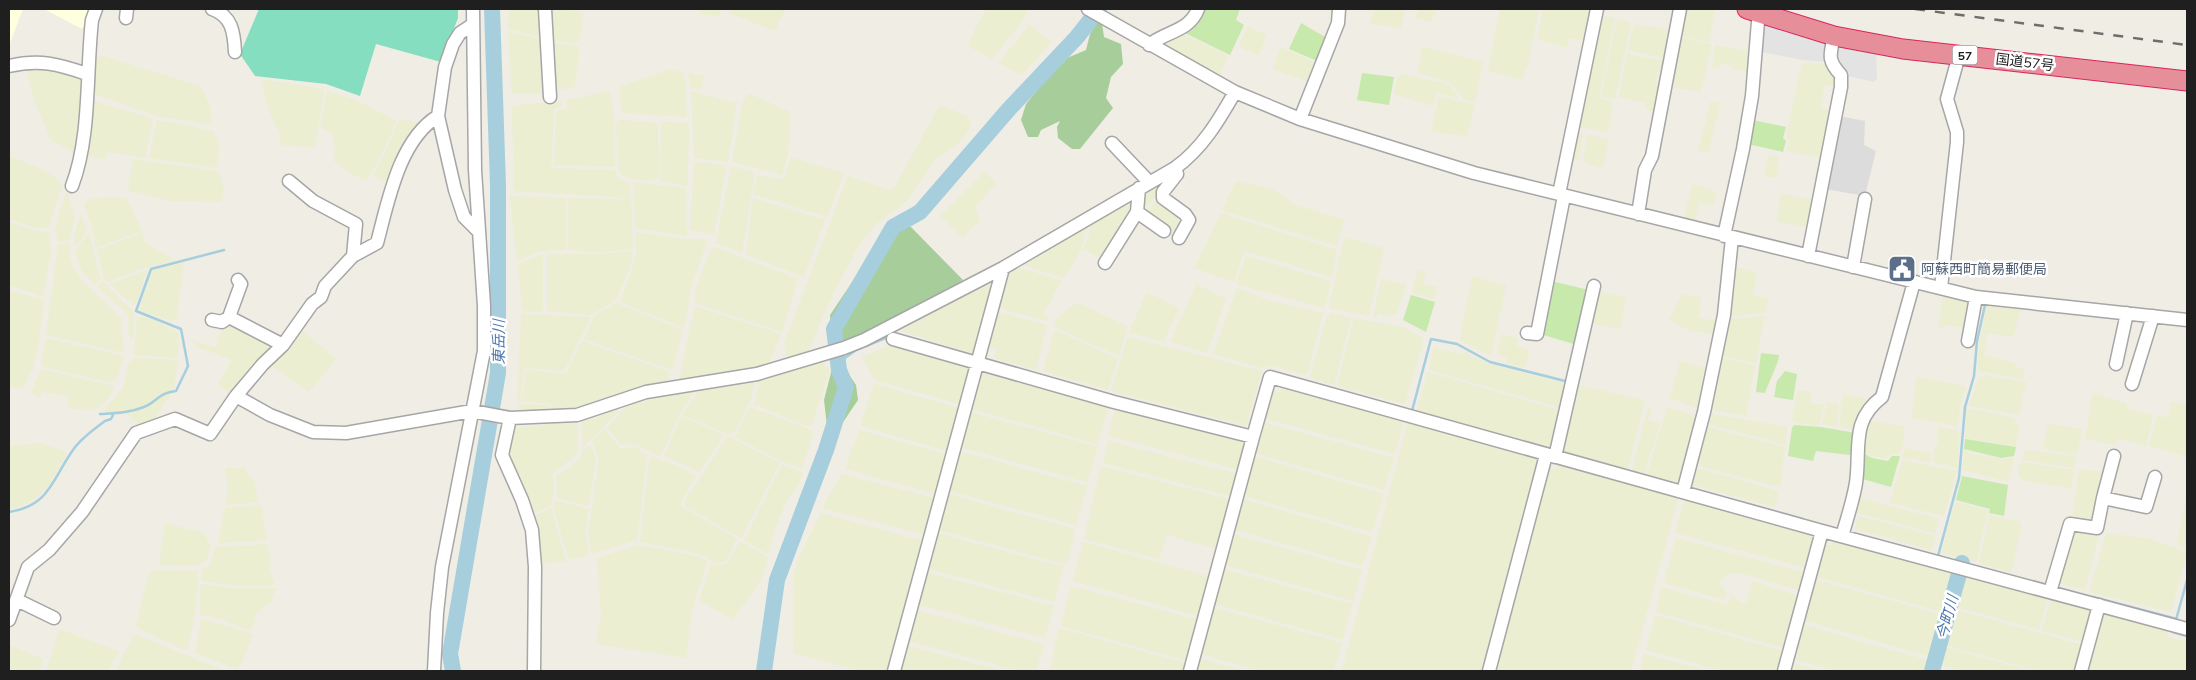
<svg xmlns="http://www.w3.org/2000/svg" width="2196" height="680" font-family="Mulish,'Noto Sans JP',sans-serif">
	<style>
		.residential { fill: #dddcdc }
		.education { fill: #fdffdf }
		.farmland { fill: #ebeed1 }
		.grass { fill: #c7e9ac }
		.forest { fill: #a7ce9a }
		.pitch { fill: #84debf }
		.parking { fill: #e3e3e3 }
		.lines { fill: none; stroke-linecap: round; stroke-linejoin: round }
		.stream { stroke: #a6cedd; stroke-width: 2.5 }
		.river { stroke: #a6cedd; stroke-width: 16 }
		.minor-casing { stroke: #a6a6a6; stroke-width: 15 }
		.highway-casing { stroke: #d9265b; stroke-width: 21 }
		.minor { stroke: #fff; stroke-width: 12 }
		.highway { stroke: #e68e9a; stroke-width: 19 }
		.rail { stroke: #6d6d6d; stroke-width: 2.5; stroke-dasharray: 10 10; stroke-linecap: butt }
		.labels { text-anchor: middle; dominant-baseline: central; stroke-width: 5; stroke-linejoin: round; paint-order: stroke }
		.shield { fill: #fff; stroke: #626262; stroke-width: 1 }
		.shield-label { font-size: 12px; font-weight: bold; fill: #1f1f1f }
		.street-label { font-size: 14px; fill: #1f1f1f; stroke: #fff }
		.service-label { font-size: 14px; fill: #4e5e75; stroke: #fff; text-anchor: start }
		.water-label { font-size: 15px; font-style: italic; fill: #4c78ae; stroke: #fff }
	</style>
	<rect width="100%" height="100%" fill="#f0ede5"/>
	<path class="residential" d="M1840,116L1865,121L1864,145L1876,151L1865,196L1825,189Z"/>
	<path class="education" d="M9,9H23L9,46Z
		M44,9H91L82,29Z"/>
	<path class="farmland" d="M509,9H540L541,37L508,29Z
		M549,9H568L583,13L579,44L553,40Z
		M700,9H722L719,16L701,14Z
		M731,9H785L775,31L729,13Z
		M987,9H1029L1022,22L992,59L968,46L976,27Z
		M1375,9H1405L1401,28L1369,24Z
		M1419,9H1438L1430,22L1415,17Z
		M1500,9H1539L1528,65L1522,80L1488,71Z
		M1543,9H1592L1585,39H1569L1567,48L1537,39Z
		M1682,9H1715L1709,42L1678,35Z
		M1599,15L1615,19L1599,98L1613,102L1608,132L1576,126Z
		M1617,19L1631,22L1615,99L1601,97Z
		M1029,24L1052,42L1022,75L999,63Z
		M1634,24L1673,31L1668,59L1628,50Z
		M1247,27L1267,35L1259,55L1239,47Z
		M508,31L543,40L544,93H512Z
		M1183,34L1228,56L1220,74L1197,64L1160,42Z
		M1678,36L1712,44L1701,92L1670,87Z
		M551,42L580,47L575,87L557,90Z
		M1715,45L1752,51L1750,72L1733,69V66L1721,63L1719,69L1712,68Z
		M1422,46L1483,62L1475,102L1465,100L1449,82L1418,73Z
		M1280,47L1316,63L1309,82L1273,69Z
		M1627,54L1667,61L1668,64L1658,71L1656,79L1659,89L1654,104L1657,112L1647,110L1645,103L1619,97Z
		M100,55L200,86L210,105L212,125L157,116L97,95L92,89L97,57Z
		M1802,63L1826,64L1836,75L1837,87L1824,85L1821,108L1833,110L1821,158L1787,151L1789,140L1786,137Z
		M45,66L84,78L80,121L75,153L51,140L36,105L26,70Z
		M670,69L684,73L687,117L622,113L619,87Z
		M688,73L704,76L701,90L691,88Z
		M1401,74L1449,84L1459,98L1437,93L1433,106L1394,94L1397,78Z
		M267,80L324,89L315,147L287,146L280,144L279,133L268,108L262,82Z
		M327,90L356,100L397,121L381,155L367,181L348,172L333,160L335,149L334,140L330,133L320,128Z
		M608,91L611,96L614,117L615,167L554,165L556,111L567,108L566,100Z
		M691,91L737,103L728,162L694,158Z
		M748,93L790,112L788,155L782,175L732,162L742,104Z
		M1439,96L1475,105L1467,136L1431,132Z
		M92,100L153,119L145,158L108,152L104,160L84,155Z
		M562,101V106L554,109L551,168L615,170L618,178L630,183V198L514,191L512,108L514,105Z
		M1711,101L1720,103L1708,153L1698,151Z
		M939,106H943L967,116L971,122L968,132L958,144L935,159L907,201L876,224L858,247L832,296L809,349L803,354L787,357L784,343L848,176L890,190L894,188Z
		M400,119L420,123L389,183L374,176Z
		M157,120L214,131L219,149L217,168L149,158Z
		M620,120L653,122L658,125L659,174L655,181L631,179L623,176L619,170L616,123Z
		M661,121L689,123L688,186L660,181Z
		M1580,133L1583,135L1578,160L1571,157L1574,134Z
		M1588,135L1609,139L1603,166L1599,168L1585,163L1583,157Z
		M1769,154L1779,157L1776,178L1764,176Z
		M9,156L39,168L55,177L62,185L48,228H36L9,219Z
		M791,157L844,173L827,217L753,194L758,175L784,180Z
		M133,159L219,171L224,189L221,202L171,201L128,191Z
		M694,162L727,165L714,234L690,230Z
		M731,166L755,173L742,253L716,243Z
		M985,171L996,184L975,207L980,220L963,238L940,216Z
		M1172,176L1143,212L1144,191Z
		M1236,181L1271,189L1290,199V203L1344,220L1337,246L1222,210Z
		M633,182L686,188L687,236L635,228Z
		M1694,184L1717,192L1713,205L1699,202L1695,222L1684,220L1691,187Z
		M67,190L75,218L69,240L58,242L55,229L57,219Z
		M1781,194L1815,200L1810,228L1777,221Z
		M510,196L566,198V250L540,251L517,261Z
		M116,197L127,199L142,231L96,248L92,227L84,204L91,198Z
		M1134,197V207L1103,259L1083,249L1089,236L1090,223Z
		M568,198L631,199L633,249L600,252L568,250Z
		M753,198L825,220L804,277L746,255Z
		M1157,199L1184,220L1176,233L1164,228L1146,214Z
		M1221,213L1337,250L1332,277L1244,251L1234,282L1194,268Z
		M81,215L87,229L82,240L74,245L76,228Z
		M9,222L35,231L49,232L51,250L43,297L9,285Z
		M1087,225L1081,250L1064,278L1019,264Z
		M89,232L100,279L95,284L82,272L75,252Z
		M635,232L687,239H705L707,242L691,288L684,328L620,302L636,258Z
		M142,233L144,240L149,245L175,260L138,270L108,282L104,279L97,250Z
		M1344,237L1384,248L1369,316L1329,308Z
		M70,242V257L74,268L83,282L120,317L124,353L46,335L58,245Z
		M712,246L798,279L782,332L695,303L696,288Z
		M632,251V261L616,300L590,315L547,311V254H603Z
		M543,254V312L522,311L518,264Z
		M1246,256L1331,281L1325,308L1236,284Z
		M184,262L177,318L172,321L139,310L152,271Z
		M1014,266L1062,281L1043,314L1048,318L1047,321L999,308L1009,270Z
		M1732,267L1757,272L1753,295L1769,298L1765,313L1728,316Z
		M1417,270L1425,272L1424,284L1437,287L1434,299L1412,293Z
		M145,271L147,272L135,306L109,284Z
		M1472,276L1506,285L1491,356L1460,340Z
		M1381,279L1406,285L1397,314L1387,316L1378,313L1376,319L1373,317Z
		M102,281L134,312L133,341L129,336L128,315L97,286Z
		M986,282L993,289L975,354L901,331Z
		M1196,284L1226,299L1207,353L1170,342Z
		M1237,288L1268,300L1323,313L1308,371L1304,375L1274,366L1262,368L1213,354Z
		M9,290L44,300L39,342L34,365L24,387L20,389L9,387Z
		M1596,291L1626,297L1620,329L1589,323Z
		M1147,292L1179,308L1164,342L1129,332Z
		M1682,294L1701,297L1699,318L1719,321L1716,334L1690,331L1669,320Z
		M1943,295L1972,302L1967,329L1946,324L1944,328L1938,326Z
		M616,303L683,330L672,370L584,339L594,316Z
		M1081,304L1128,327L1119,356L1054,327L1057,318L1073,305Z
		M695,306L781,334L770,362L757,369L732,375L679,380Z
		M1986,306L2018,309L2020,311L2014,334L2011,337L1987,333L1984,355L2015,363L2016,366L2024,370L2023,379L1978,371V354Z
		M997,311L1047,325L1036,370L994,358L997,348L988,346Z
		M1331,313L1351,318L1334,385L1310,378L1327,316H1330Z
		M521,314L591,317L564,371L524,368L520,402H517Z
		M137,316L153,319L177,332L179,335L178,358L134,355Z
		M1765,316L1756,363L1720,356L1727,319Z
		M1354,318L1403,327L1424,338L1405,404L1337,386Z
		M229,321L277,345L231,394L218,385L232,360L195,346L192,340L216,348L218,338Z
		M301,330L336,359L309,392L270,365L288,350Z
		M1054,330L1118,359L1108,390L1043,371Z
		M1501,334L1518,338L1517,346L1530,350L1525,368L1505,363L1507,358L1497,354Z
		M1128,337L1262,371L1246,426L1111,391Z
		M46,338L124,356L118,376L112,383L44,367L41,362Z
		M582,341L670,372L666,384L593,406L577,408L551,409V404L522,401L526,370L566,374Z
		M896,343L971,365L962,405L874,380L862,357Z
		M1434,348L1461,354L1462,351L1490,364L1568,384L1561,408L1429,370Z
		M133,358L178,360L174,390L155,418L139,427L134,420L123,412H103L123,388L128,364Z
		M1720,358L1755,365L1746,416L1708,409Z
		M821,361L830,370L811,426L801,424L754,404L760,379Z
		M1680,361L1709,369L1700,409L1670,398Z
		M41,369L115,386L108,399L99,407L88,410L75,409L68,407V396L42,392L39,398L31,393Z
		M1428,372L1562,411L1553,450L1416,414Z
		M980,373L1109,406L1097,444L972,409Z
		M1984,375L2026,382L2019,415L1969,406L1978,380Z
		M1917,377L1966,386L1960,405L1958,426L1911,418Z
		M756,379L750,402L734,432L728,434L682,415L699,390L739,385Z
		M874,384L959,408L948,451L860,426Z
		M1576,385L1645,400L1627,472L1563,455L1560,448Z
		M1282,387L1404,422L1394,454L1264,418L1272,389L1280,393Z
		M696,389L680,413L660,457L635,444L622,445L607,428L626,407L641,400Z
		M1798,390L1811,392L1810,403L1824,405L1820,423L1817,425L1794,423L1792,420Z
		M2093,393L2127,404V408L2153,415L2146,446L2119,439L2114,445L2085,439Z
		M1843,394L1867,399L1857,430L1839,427Z
		M2171,401L2187,405V457L2149,446L2157,415L2168,418Z
		M1827,402L1839,404L1836,427L1822,424Z
		M517,404L549,405L548,411L520,410Z
		M618,406L619,411L583,447L581,420Z
		M750,407L812,430L813,435L802,468L784,462L735,437Z
		M1667,407L1698,416L1680,485L1646,478Z
		M1115,408L1248,441L1240,470L1108,436Z
		M1648,408H1652L1648,420L1660,424L1643,477L1631,473Z
		M1966,408L2015,418L2016,423L2020,424L2016,446L1965,438Z
		M970,412L1098,447L1087,482L960,447Z
		M1712,414L1787,427L1786,445L1709,424Z
		M681,416L724,435L699,472L664,456Z
		M578,421L577,454L552,474L554,489L551,506L533,513L507,455L516,428Z
		M1408,421L1540,459L1483,671H1342Z
		M1868,421L1905,426L1901,453L1891,454L1887,458L1871,456L1862,451Z
		M1263,422L1394,458L1384,490L1254,453Z
		M2048,424L2083,429L2077,453L2068,454L2043,448Z
		M1708,427L1785,447L1780,487L1702,467L1698,463Z
		M1938,427L1959,431L1957,468L1933,462V452L1938,442Z
		M604,428L620,448H636L647,455L637,540L592,554L588,534L599,459L592,441Z
		M859,430L946,454L937,494L845,469Z
		M728,436L780,463L741,538L685,506L684,502Z
		M1108,441L1238,474L1233,497L1103,463Z
		M39,443L65,451L66,455L50,484L40,495L24,505L9,509V446Z
		M591,445L596,459L588,506L557,498L556,476L571,466L581,457L582,451Z
		M1904,448L1931,453L1930,462L1903,457Z
		M1964,450L1971,454L2002,459L2014,458L2008,482L1962,470Z
		M2025,450L2077,456L2074,468L2022,460Z
		M959,451L1087,486L1076,525L949,491Z
		M650,456L678,466L696,476L681,501V506L737,539L725,562L715,564L708,558L688,551L640,542Z
		M1254,456L1384,494L1372,532L1244,496Z
		M1902,460L1957,471L1944,516L1890,503Z
		M1558,461L1679,496L1631,671H1493L1547,468L1556,470Z
		M2020,462L2074,470L2071,489L2022,480L2018,475Z
		M782,465L803,472L798,486L786,502L775,529L768,554L744,540Z
		M1101,466L1232,500L1220,550L1167,535L1159,559L1084,539Z
		M225,468H245L248,475L253,478L259,502L226,505L228,487Z
		M1697,468L1779,491L1775,507L1692,485Z
		M2079,469L2105,472L2095,521L2091,524L2072,519Z
		M842,474L934,498L925,535L822,508Z
		M948,494L1075,529L1067,565L939,530Z
		M2187,494V548L2179,546L2177,543Z
		M1685,498L1815,533L1806,568L1675,533Z
		M1860,498L1939,519L1935,533L1857,513Z
		M1242,499L1372,536L1362,566L1235,530Z
		M556,500L588,509L585,534L589,555L569,560L553,507Z
		M1955,502L1988,510L1976,562L1941,553Z
		M261,505L267,540L218,543L225,508Z
		M551,508L566,561L540,564L532,517Z
		M821,513L923,541L888,671H860L793,653L794,576L798,559Z
		M1989,515L2019,521L2022,525L2011,572L1979,563Z
		M1858,516L1935,536L1932,550L1855,529Z
		M165,523L204,533L211,546L207,559L199,565L159,566Z
		M2074,528L2099,535L2085,590L2058,583Z
		M937,533L1064,567L1054,602L928,569Z
		M2108,533L2150,539L2187,552L2171,612L2089,592L2105,537Z
		M1233,534L1362,570L1353,601L1224,565Z
		M1676,538L1806,573L1798,590L1740,573L1729,574L1722,579L1720,584L1727,594L1725,600L1664,583Z
		M1833,538L1954,570L1942,612L1814,576L1824,544L1831,546Z
		M740,541L768,557L764,573L756,588L732,620L699,600L711,564L717,566L728,563Z
		M1083,542L1212,577L1201,617L1073,581Z
		M268,544L270,570L275,585H234L201,581L202,570L209,566L216,547Z
		M638,545L692,555L708,561L692,608L686,658L596,644L601,613L597,558Z
		M1224,569L1352,604L1343,640L1215,604Z
		M150,570L198,571L195,613L187,651L141,630L136,625Z
		M928,573L1054,606L1045,638L919,605Z
		M1963,573L2048,597L2039,630L1954,606Z
		M1813,579L1943,615L1931,657L1802,620Z
		M1752,581L1798,596L1784,648L1656,612L1661,587L1728,605L1731,595L1741,602H1747Z
		M200,584L234,588H276L271,601L256,614L251,631L218,618L200,615Z
		M1071,586L1199,620L1188,661L1061,626Z
		M2051,597L2091,608L2093,612L2084,642L2042,631Z
		M1213,607L1342,643L1334,671H1262L1200,654Z
		M1953,609L2083,645L2076,671H2040L1944,645Z
		M916,610L1044,644L1036,671H1020L908,641Z
		M2105,612L2168,630V637L2187,642V671H2088Z
		M1655,615L1783,651L1778,671H1723L1646,650Z
		M201,619L253,634L241,664L236,669L195,653Z
		M1801,624L1930,661L1927,671H1836L1793,659Z
		M1059,628L1188,664L1185,671H1056L1050,669Z
		M59,629L119,651L108,671H46Z
		M134,634L225,671H115Z
		M9,645L43,659L40,671H9Z
		M907,646L1004,671H899Z
		M1944,647L2031,671H1961L1938,665Z
		M1644,654L1709,671H1640Z
		M1198,658L1246,671H1194Z
		M1792,663L1821,671H1789Z"/>
	<path class="grass" d="M1205,9H1240L1236,20L1244,25L1230,55L1185,33L1198,21Z
		M1301,23L1327,38L1317,61L1289,49Z
		M1362,73L1394,77L1389,105L1357,100Z
		M1752,120L1786,127L1783,138L1786,141L1783,152L1748,144Z
		M1551,281L1589,290L1577,345L1540,334Z
		M1411,295L1435,302L1426,332L1403,320Z
		M1761,353L1779,355C1779,362 1768,384 1765,393L1756,392Z
		M1785,371L1797,374L1793,400L1774,397L1777,381Z
		M1794,425L1821,427L1856,433L1854,451L1850,455L1816,451L1813,461L1788,456L1792,428Z
		M1965,439L2016,447L2014,456L2001,458L1964,449Z
		M1861,452L1872,458L1888,461L1892,456H1900L1891,487L1859,478Z
		M1962,476L2008,485L2004,516L1989,513L1990,509L1956,500Z"/>
	<path class="forest" d="M1098,21L1102,23L1104,37L1121,44L1123,64L1111,77L1106,98L1113,108L1080,149H1072L1058,138L1057,127L1060,121L1041,130L1038,137H1028L1021,120L1026,104L1060,61L1086,50L1090,34Z
		M910,226L963,280L866,341L837,340L840,361L856,385L858,400L829,443L824,400L834,361L830,315L883,236Z"/>
	<path class="pitch" d="M259,9H458V18L441,62L376,44L360,96L326,84L255,76L240,54Z"/>
	<path class="parking" d="M1761,22L1829,42L1826,62L1803,60L1761,52Z
		M1836,46L1876,53L1877,78L1874,82L1844,75L1834,66Z"/>
	<g class="lines">
		<path class="stream" d="M845,358L856,350L888,337
			M1410,411H1412L1431,339L1457,344L1490,362L1569,382
			M100,414C115,413 129,413 144,407C158,402 157,393 176,391L188,366L181,329L136,311L151,269L224,250
			M1741,502L1803,519
			M9,512C50,506 52,479 73,450C80,439 94,429 105,421L111,419L114,413
			M1938,556L1959,478L1965,407L1974,376L1977,341L1985,305
			M2093,597L2177,619
			M2176,620L2187,580
			M2174,630L2173,632L2187,636"/>
		<path class="river" d="M453,671L450,654L498,373V185L492,9
			M764,671L777,580L826,450L846,387L839,370L834,329L893,227L920,212L1009,109L1077,37L1099,9
			M1932,671L1962,563"/>
		<defs>
			<path id="minor" d="M212,9C232,16 234,32 235,52
				M545,9L550,97
				M1088,9L1235,92L1300,119L1474,173L1976,297L2187,320
				M126,18L127,9
				M472,25L460,33L453,44L445,67L438,116L455,190L464,217L477,230
				M1149,45C1166,31 1189,32 1198,9
				M9,66C40,59 58,64 87,74
				M1300,119L1338,23L1339,9
				M1112,143L1149,182
				M1175,168L1177,174L1163,192V198L1185,214L1189,220L1179,238
				M289,181L313,201L356,224L353,256
				M72,186C91,136 86,73 92,20L96,9
				M1559,194L1597,9
				M1137,212L1164,231
				M1638,214L1645,170L1652,156L1680,9
				M1724,236L1743,149L1752,96L1759,9
				M1808,256L1841,87V75C1827,60 1830,55 1834,36
				M1105,263L1137,212L1139,188
				M1853,267L1865,199
				M1941,288L1957,142V132L1947,99L1959,55
				M229,317L241,284L238,280
				M212,320L222,322L229,317L283,345
				M1527,333L1537,334L1564,196
				M893,339L1114,402L1253,437L1270,377L1822,531L2187,629
				M1968,341L1976,297
				M2116,364L2127,313
				M2132,384L2153,316
				M236,396L270,415L313,432L346,433L472,411L510,418L577,415L646,392L757,374L844,348L864,340L1003,268L1175,168C1202,149 1219,120 1235,92
				M510,418L502,455L522,500L532,530L535,567L534,671
				M1555,457L1594,286
				M1683,492L1704,412L1724,315L1732,238
				M2103,498L2114,456
				M1842,536C1847,519 1853,501 1856,483C1861,448 1850,421 1882,397L1914,282
				M2050,592L2070,524L2097,528L2103,498L2146,507L2155,477
				M17,600L54,618
				M9,620L28,567L49,550L82,512L136,433L175,419L210,434L236,396L263,364L283,345L312,304L321,297L325,286L353,256L377,243C388,202 399,140 438,116
				M434,671L437,613L442,567L484,351V306L475,170L473,9
				M894,671L1003,268
				M1190,671L1253,437
				M1489,671L1546,455
				M1784,671L1822,531
				M2081,671L2099,605"/>
			<path id="highway" d="M1747,9L1834,36L1903,49L2187,81"/>
		</defs>
		<use href="#minor" class="minor-casing"/>
		<use href="#highway" class="highway-casing"/>
		<use href="#minor" class="minor"/>
		<use href="#highway" class="highway"/>
		<path class="rail" d="M1915,9L2187,45"/>
	</g>
	<defs>
		<symbol id="civic-square" viewBox="-11 -11 22 22"><rect x="-9" y="-9" width="18" height="18" rx="4" fill="#5c6f8a" stroke="#fff"/><path d="M-.6-6.5H3V-4.5H.6V-3L4-1V1h2V6H-6V1h2V-1L-.6-3ZM-1.2 2.5V6h2.4V2.5Z" fill="#fff"/></symbol>
	</defs>
	<g fill-rule="evenodd">
		<use href="#civic-square" x="1886" y="253" width="32" height="32"/>
	</g>
	<g class="labels">
		<rect class="shield" x="1952.5" y="45.5" width="25" height="19" rx="4"/>
		<g class="shield-label">
			<text x="1965" y="55">57</text>
		</g>
		<g class="street-label">
			<text transform="translate(2025 62) rotate(7)">国道57号</text>
		</g>
		<g class="service-label">
			<text x="1921" y="269">阿蘇西町簡易郵便局</text>
		</g>
		<g class="water-label">
			<text transform="translate(498 342) rotate(-90)">東岳川</text>
			<text transform="translate(1947 617) rotate(-75)">今町川</text>
		</g>
	</g>
	<rect width="2196" height="680" fill="none" stroke="#1f1f1f" stroke-width="20"/>
</svg>
